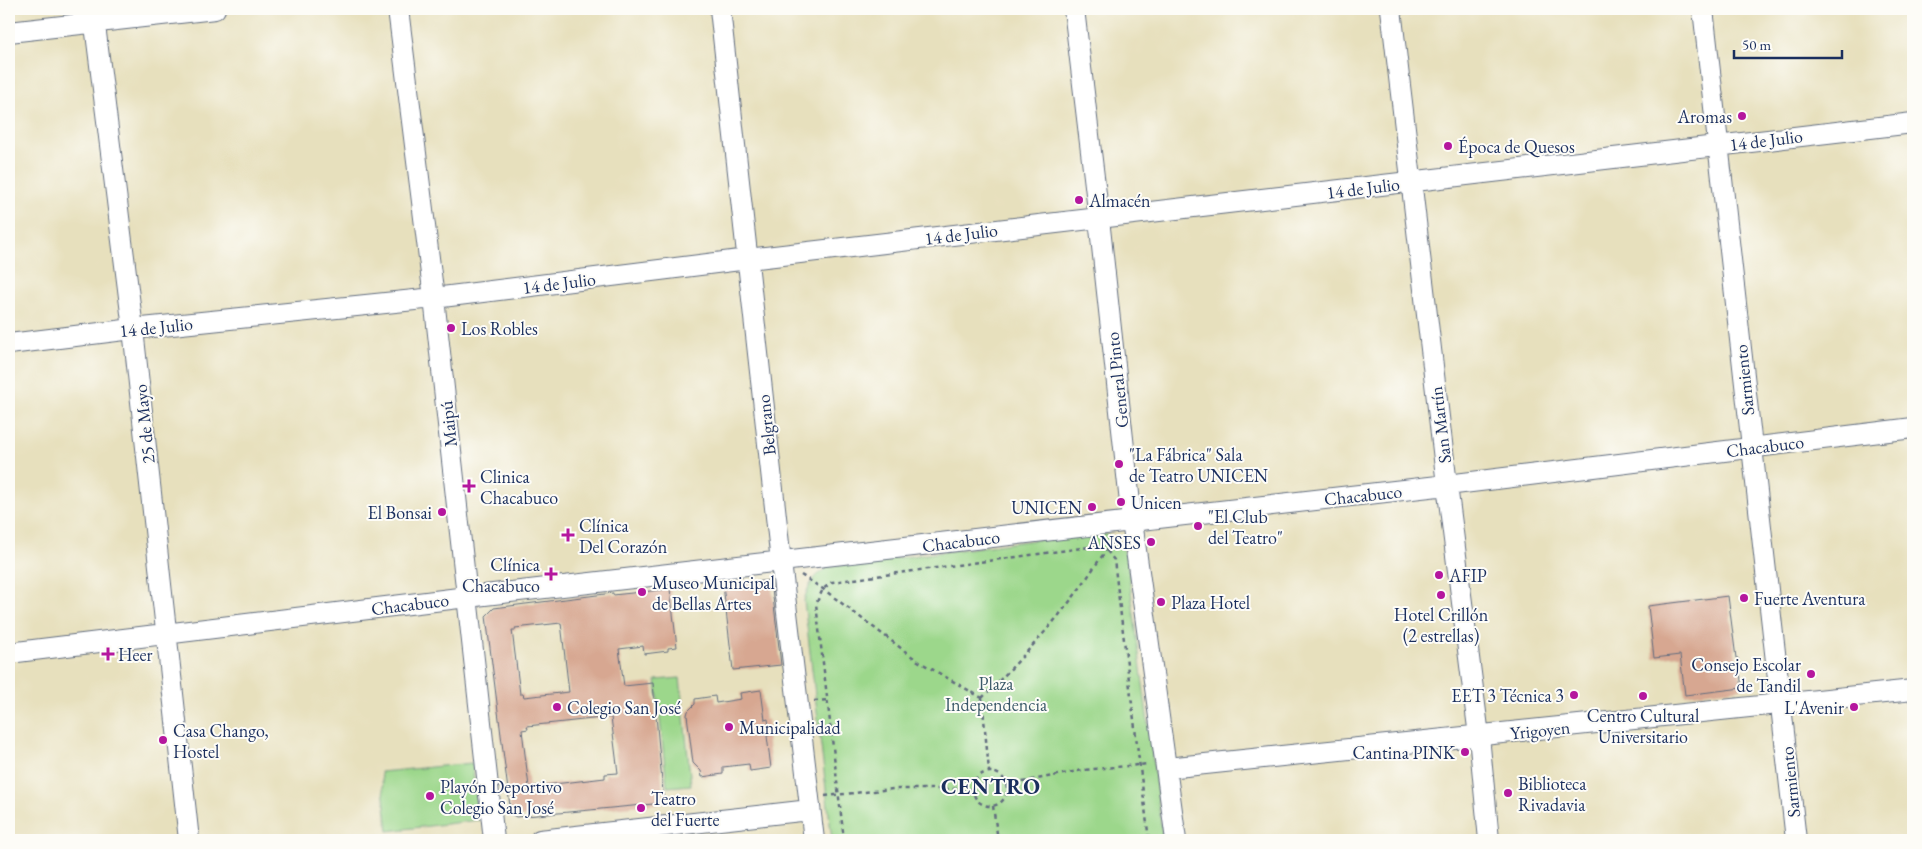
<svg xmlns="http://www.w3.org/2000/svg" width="1922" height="849" font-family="'EB Garamond',serif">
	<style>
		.green { fill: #9cd78b; stroke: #5c8374 }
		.building { fill: #d7a791; fill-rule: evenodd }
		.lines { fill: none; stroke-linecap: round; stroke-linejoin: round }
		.minor-casing { stroke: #626d7f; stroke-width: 22 }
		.path { stroke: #626d7f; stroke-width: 2.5; stroke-dasharray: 4 4; stroke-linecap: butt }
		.minor { stroke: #fff; stroke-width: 20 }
		.poi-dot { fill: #b5179e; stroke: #fdfcf7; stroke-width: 2 }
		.labels { text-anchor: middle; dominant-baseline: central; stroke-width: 4; stroke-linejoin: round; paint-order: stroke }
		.poi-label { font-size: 18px; fill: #1b2f5e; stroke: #fdfcf7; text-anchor: start }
		.street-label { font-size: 18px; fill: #1b2f5e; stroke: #fdfcf7 }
		.park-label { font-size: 18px; fill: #3b5969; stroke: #fdfcf7 }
		.district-label { font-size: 22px; font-weight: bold; letter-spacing: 1px; fill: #1b2f5e; stroke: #fdfcf7 }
	</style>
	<rect width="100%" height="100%" fill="#fdfcf7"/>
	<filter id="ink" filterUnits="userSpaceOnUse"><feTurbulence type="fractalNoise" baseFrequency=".02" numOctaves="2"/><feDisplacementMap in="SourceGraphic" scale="10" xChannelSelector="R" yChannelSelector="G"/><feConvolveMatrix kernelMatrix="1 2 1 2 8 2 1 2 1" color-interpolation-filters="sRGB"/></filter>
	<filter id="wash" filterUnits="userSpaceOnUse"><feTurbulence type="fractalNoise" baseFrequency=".0096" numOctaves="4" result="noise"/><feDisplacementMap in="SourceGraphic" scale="20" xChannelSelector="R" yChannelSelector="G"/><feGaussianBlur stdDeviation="1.12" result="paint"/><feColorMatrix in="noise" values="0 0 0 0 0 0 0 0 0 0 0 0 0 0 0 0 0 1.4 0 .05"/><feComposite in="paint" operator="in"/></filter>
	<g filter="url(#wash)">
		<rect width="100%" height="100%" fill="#e7e0bd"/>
		<path class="green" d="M1096,532C1115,535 1122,542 1127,560L1163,840H832L804,601C808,585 814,576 828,567Z
			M680,678L691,785L667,787L656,680Z
			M472,763L479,820L388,831L381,772Z"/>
		<g id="blocks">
			<path class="building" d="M771,580L781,665L733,670L723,585Z
				M670,589L677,647L668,648V651L644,654L643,646L619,649L624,686L653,683L664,803L516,817L511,814L486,616L494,608L613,593V595ZM561,623L569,692L524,697L523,694H520L512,630H516L515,628ZM611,717L618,773L605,774V778L529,787L522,730L528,729L527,726Z
				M1728,596L1736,658H1738L1742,688L1685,695L1680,655L1654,658L1648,606Z
				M761,690L765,720L768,719L770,735L767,736L771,768L750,771L749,764L723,767V774L702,777L701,771L693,763L687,715L688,711L695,704V699L715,696L716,703L741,699L740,693Z"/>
		</g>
	</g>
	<g filter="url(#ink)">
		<use href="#blocks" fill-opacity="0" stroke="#626d7f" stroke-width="1"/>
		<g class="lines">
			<defs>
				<path id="minor" d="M93,9L133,329L189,840
					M398,9L434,298L494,840
					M720,9L781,562L814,840
					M1074,9L1099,219L1132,521L1176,840
					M1391,9L1447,485L1479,736L1489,840
					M1703,9L1796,840
					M9,32L215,9
					M9,344L133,329L434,298L748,259L1913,123
					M9,653L467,597L1447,485L1913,428
					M1167,768L1913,690
					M540,840L810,810"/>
			</defs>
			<use href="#minor" class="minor-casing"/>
			<path class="path" d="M801,575L823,589L918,661L982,698
				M982,698C1014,666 1046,633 1074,596C1088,578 1099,558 1114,541
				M982,698L989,771
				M814,701L828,700
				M973 789a17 17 0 1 1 34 0a17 17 0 1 1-34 0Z
				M1007,785L1083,770L1149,764
				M825,796L893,789H973
				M993,806L998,840
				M844,840L816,604L823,589L832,582L1097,546L1108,552L1114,560L1149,840"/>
			<use href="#minor" class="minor"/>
		</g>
	</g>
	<g class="poi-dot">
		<circle cx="1742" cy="116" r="5"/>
		<circle cx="1448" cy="146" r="5"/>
		<circle cx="1079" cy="200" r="5"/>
		<circle cx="451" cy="328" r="5"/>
		<circle cx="1119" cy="464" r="5"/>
		<path d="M466.5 478.5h5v5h5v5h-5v5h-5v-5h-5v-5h5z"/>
		<circle cx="1121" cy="502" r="5"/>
		<circle cx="1092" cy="507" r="5"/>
		<circle cx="442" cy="512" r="5"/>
		<circle cx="1198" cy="526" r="5"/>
		<path d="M565.5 527.5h5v5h5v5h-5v5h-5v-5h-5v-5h5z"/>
		<circle cx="1151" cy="542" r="5"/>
		<path d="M548.5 566.5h5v5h5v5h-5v5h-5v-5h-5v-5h5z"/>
		<circle cx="1439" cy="575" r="5"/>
		<circle cx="642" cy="592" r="5"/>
		<circle cx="1441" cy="595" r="5"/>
		<circle cx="1744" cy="598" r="5"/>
		<circle cx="1161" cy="602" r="5"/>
		<path d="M105.5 646.5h5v5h5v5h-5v5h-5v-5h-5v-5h5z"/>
		<circle cx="1811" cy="674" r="5"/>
		<circle cx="1574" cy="695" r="5"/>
		<circle cx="1643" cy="696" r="5"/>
		<circle cx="557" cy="707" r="5"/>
		<circle cx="1854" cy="707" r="5"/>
		<circle cx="729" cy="727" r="5"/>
		<circle cx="163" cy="740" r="5"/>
		<circle cx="1465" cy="752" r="5"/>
		<circle cx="1508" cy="793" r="5"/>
		<circle cx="430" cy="796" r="5"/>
		<circle cx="641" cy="808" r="5"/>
	</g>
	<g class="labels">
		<g class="poi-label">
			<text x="1732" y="116" text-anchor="end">Aromas</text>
			<text x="1458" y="146">Época de Quesos</text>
			<text x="1089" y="200">Almacén</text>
			<text x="461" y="328">Los Robles</text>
			<text x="1129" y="454">"La Fábrica" Sala<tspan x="1129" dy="21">de Teatro UNICEN</tspan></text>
			<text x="480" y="476">Clinica<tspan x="480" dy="21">Chacabuco</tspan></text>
			<text x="1131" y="502">Unicen</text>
			<text x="1082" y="507" text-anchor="end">UNICEN</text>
			<text x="432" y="512" text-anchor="end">El Bonsai</text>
			<text x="1208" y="516">"El Club<tspan x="1208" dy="21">del Teatro"</tspan></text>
			<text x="579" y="525">Clínica<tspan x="579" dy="21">Del Corazón</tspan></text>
			<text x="1141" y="542" text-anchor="end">ANSES</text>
			<text x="540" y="564" text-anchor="end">Clínica<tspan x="540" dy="21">Chacabuco</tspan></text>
			<text x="1449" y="575">AFIP</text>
			<text x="652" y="582">Museo Municipal<tspan x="652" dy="21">de Bellas Artes</tspan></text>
			<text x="1754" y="598">Fuerte Aventura</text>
			<text x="1171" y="602">Plaza Hotel</text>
			<text x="1441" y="614" text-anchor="middle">Hotel Crillón<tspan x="1441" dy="21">(2 estrellas)</tspan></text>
			<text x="118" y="654">Heer</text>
			<text x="1801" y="664" text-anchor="end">Consejo Escolar<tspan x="1801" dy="21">de Tandil</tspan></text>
			<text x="1564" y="695" text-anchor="end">EET 3 Técnica 3</text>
			<text x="567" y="707">Colegio San José</text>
			<text x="1844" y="707" text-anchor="end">L'Avenir</text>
			<text x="1643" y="715" text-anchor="middle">Centro Cultural<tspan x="1643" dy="21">Universitario</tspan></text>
			<text x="739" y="727">Municipalidad</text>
			<text x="173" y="730">Casa Chango,<tspan x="173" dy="21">Hostel</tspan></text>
			<text x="1455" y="752" text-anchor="end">Cantina PINK</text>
			<text x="1518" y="783">Biblioteca<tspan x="1518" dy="21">Rivadavia</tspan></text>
			<text x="440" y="786">Playón Deportivo<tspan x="440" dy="21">Colegio San José</tspan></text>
			<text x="651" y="798">Teatro<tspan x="651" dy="21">del Fuerte</tspan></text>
		</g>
		<g class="street-label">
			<text transform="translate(1766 140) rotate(-7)">14 de Julio</text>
			<text transform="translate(1363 188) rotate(-7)">14 de Julio</text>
			<text transform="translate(961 234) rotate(-7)">14 de Julio</text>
			<text transform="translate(559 283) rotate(-7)">14 de Julio</text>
			<text transform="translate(156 327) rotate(-6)">14 de Julio</text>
			<text transform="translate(1117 380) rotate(-96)">General Pinto</text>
			<text transform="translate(1744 380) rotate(-96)">Sarmiento</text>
			<text transform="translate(144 424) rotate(-96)">25 de Mayo</text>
			<text transform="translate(448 424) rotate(-96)">Maipú</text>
			<text transform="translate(766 425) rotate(-96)">Belgrano</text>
			<text transform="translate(1440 425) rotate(-97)">San Martín</text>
			<text transform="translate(1765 446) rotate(-7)">Chacabuco</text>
			<text transform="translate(1363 495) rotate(-6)">Chacabuco</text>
			<text transform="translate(961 541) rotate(-7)">Chacabuco</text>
			<text transform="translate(410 604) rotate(-7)">Chacabuco</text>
			<text transform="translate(1540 730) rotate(-6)">Yrigoyen</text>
			<text transform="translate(1790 782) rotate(-96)">Sarmiento</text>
		</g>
		<g class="park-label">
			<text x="996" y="683">Plaza<tspan x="996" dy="21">Independencia</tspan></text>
		</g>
		<g class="district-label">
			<text x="991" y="786">CENTRO</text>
		</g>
	</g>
	<rect width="1922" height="849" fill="none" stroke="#fdfcf7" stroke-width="30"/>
	<path d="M1734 50v8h108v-8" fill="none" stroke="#1b2f5e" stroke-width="2.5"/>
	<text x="1742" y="50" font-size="15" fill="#1b2f5e" stroke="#fdfcf7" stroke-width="4" paint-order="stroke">50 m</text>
</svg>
